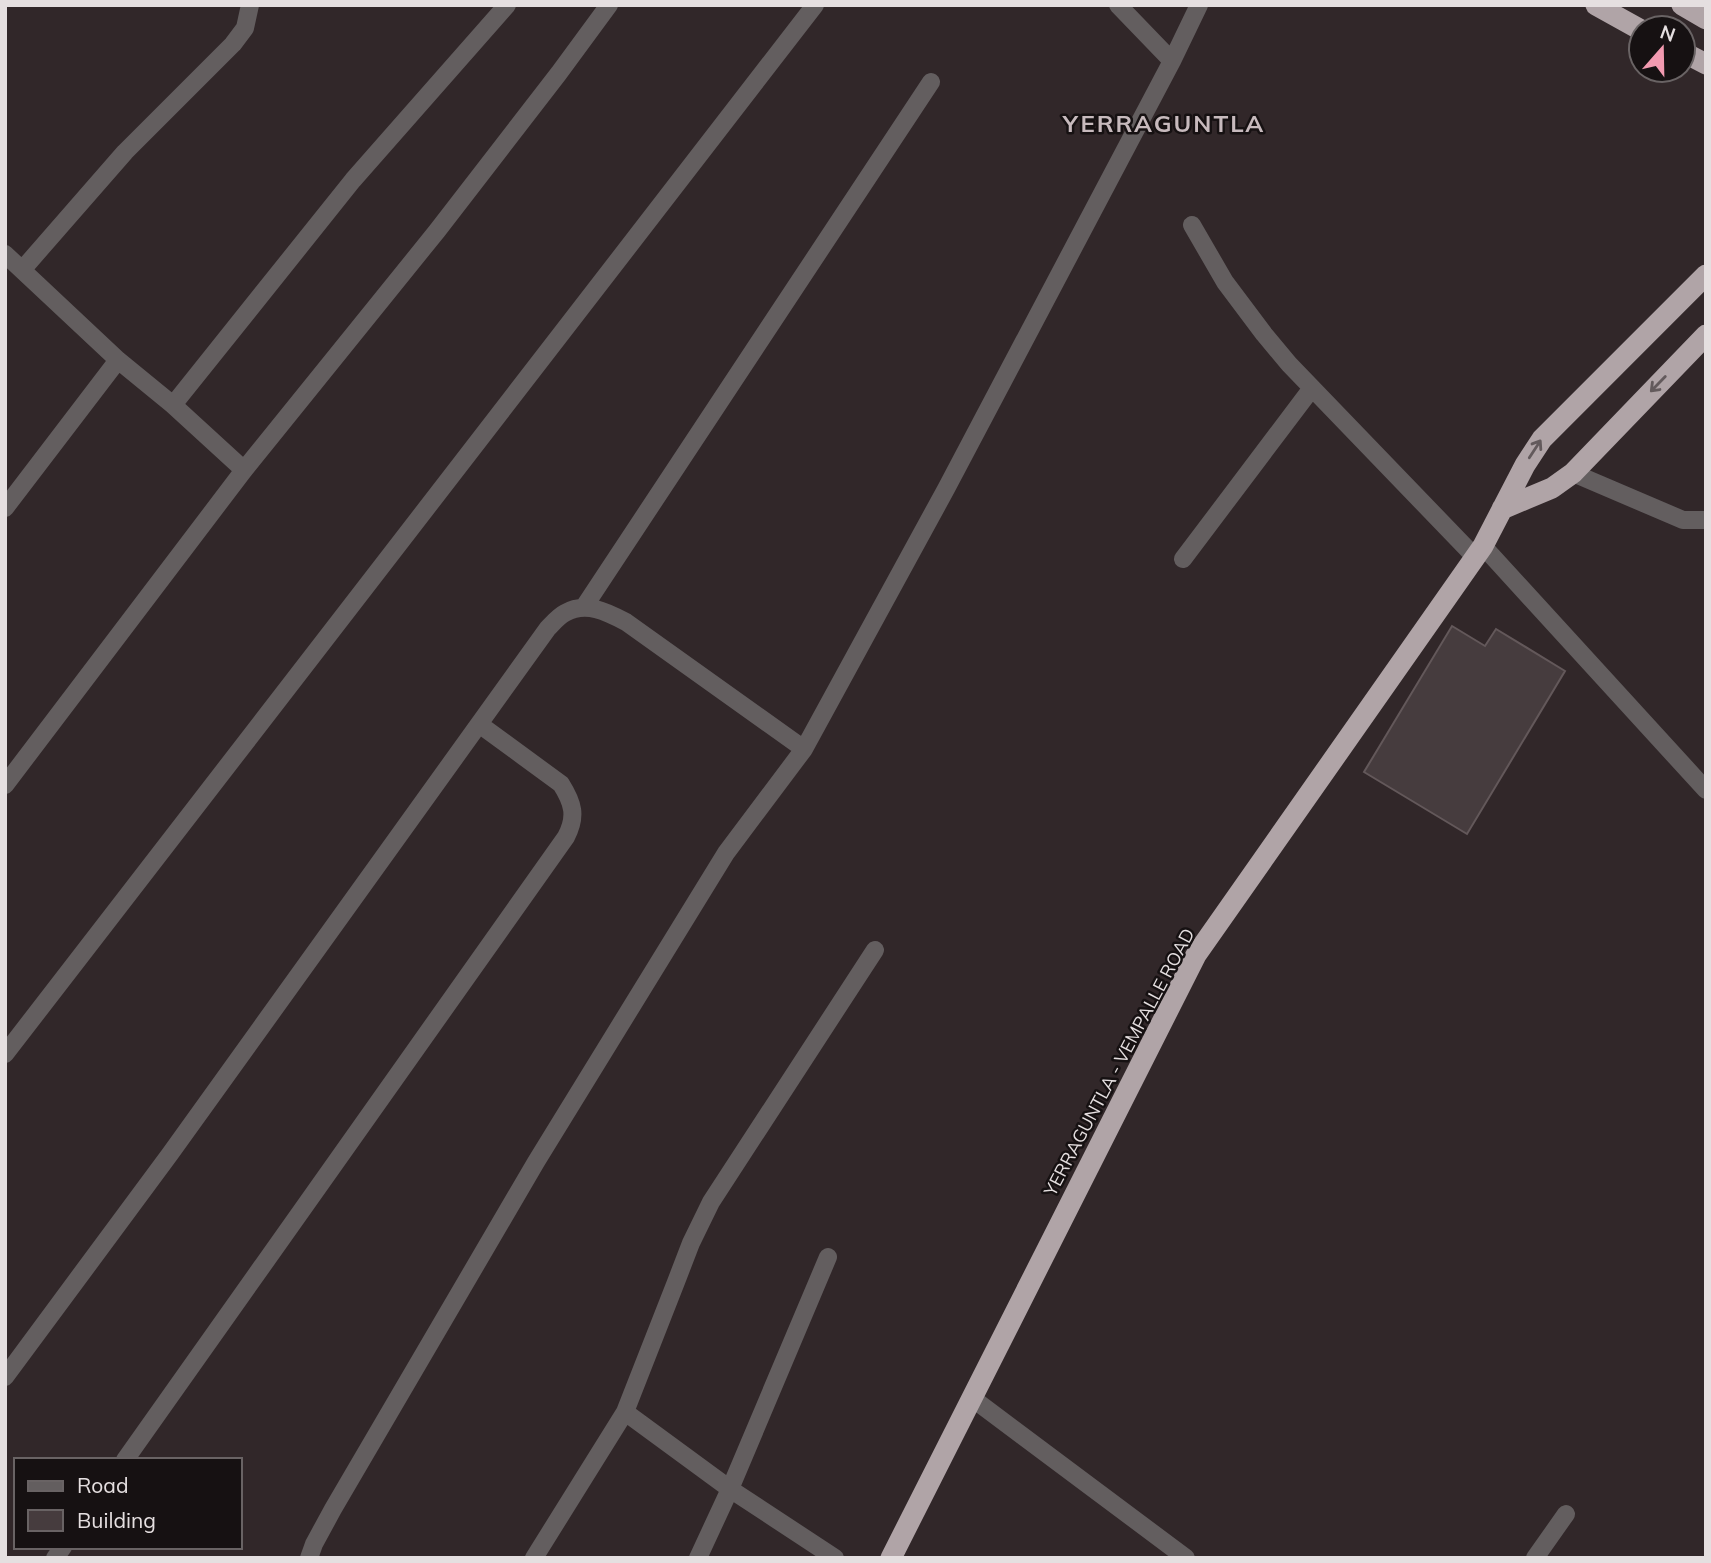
<svg xmlns="http://www.w3.org/2000/svg" width="1711" height="1563" font-family="Mulish,sans-serif">
	<style>
		.building { fill: #463c3e; stroke: #63585a; stroke-width: 2 }
		.lines { fill: none; stroke-linecap: round; stroke-linejoin: round }
		.lane { stroke: #635e5f; stroke-width: 18 }
		.street { stroke: #635e5f; stroke-width: 18 }
		.highway { stroke: #b0a4a7; stroke-width: 21 }
		.oneway { stroke: #635a5c }
		.labels { text-anchor: middle; dominant-baseline: central; stroke-width: 5; stroke-linejoin: round; paint-order: stroke }
		.street-label { font-size: 18px; fill: #e5dfe0; stroke: #161112 }
		.district-label { font-size: 24px; font-weight: bold; letter-spacing: 2px; fill: #c7babd; stroke: #161112 }
	</style>
	<rect width="100%" height="100%" fill="#312729"/>
	<path class="building" d="M1452,626L1485,646L1496,629L1565,671L1467,834L1364,772Z"/>
	<g class="lines">
		<path class="lane" d="M1573,473L1683,520H1706"/>
		<path class="street" d="M1118,5L1172,61
			M1192,225L1225,282L1264,334L1289,364L1475,557
			M5,254L118,360L173,405L244,470
			M22,270L125,152L233,44L245,28L250,5
			M173,405L353,180L507,5
			M5,508L118,360
			M1483,546L1706,790
			M1183,559L1312,388
			M584,607L931,82
			M5,785L244,470L437,231L559,73L609,5
			M5,1054L815,5
			M5,1377L170,1154L548,628C553,623 559,616 565,613C586,601 607,612 626,622L804,749
			M972,1398L1186,1558
			M625,1412L730,1489L835,1558
			M125,1460L566,837C577,816 573,803 561,784L479,724
			M55,1558L63,1547
			M309,1558L314,1544L333,1509L536,1162L726,853L804,749L946,489L1172,61L1199,5
			M534,1558L625,1412L676,1282L691,1243L711,1202L875,950
			M698,1558L730,1489L828,1257
			M1535,1558L1566,1514"/>
		<path class="highway" d="M1596,5L1641,30
			M1682,5L1706,19
			M1683,52L1706,64
			M1502,509L1552,488L1573,473L1706,335
			M891,1558L1196,955L1483,546L1525,465L1542,439L1706,275"/>
	</g>
	<defs><path id="oneway-shaft" d="M-6 0H5M1.5-3L5.5 0L1.5 3" fill="none" stroke-width="1.6" stroke-linecap="round" stroke-linejoin="round" transform="scale(1.75)"/></defs>
	<g class="oneway">
		<use href="#oneway-shaft" transform="translate(1658 384) rotate(134)"/>
		<use href="#oneway-shaft" transform="translate(1535 449) rotate(-57)"/>
	</g>
	<g class="labels">
		<g class="street-label">
			<text transform="translate(1119 1062) rotate(-62)">YERRAGUNTLA - VEMPALLE ROAD</text>
		</g>
		<g class="district-label">
			<text x="1164" y="123">YERRAGUNTLA</text>
		</g>
	</g>
	<rect width="1711" height="1563" fill="none" stroke="#e5dfe0" stroke-width="14"/>
	<rect x="14" y="1458" width="228" height="91" fill="#161112" stroke="#696364" stroke-width="2"/>
	<rect x="28" y="1481" width="35" height="10" fill="#635e5f" stroke="#696364" stroke-width="2"/>
	<text x="77" y="1493" font-size="21" fill="#e5dfe0">Road</text>
	<rect x="28" y="1510" width="35" height="21" fill="#463c3e" stroke="#696364" stroke-width="2"/>
	<text x="77" y="1528" font-size="21" fill="#e5dfe0">Building</text>
	<g transform="translate(1662 49) rotate(20)"><circle r="33" fill="#161112" stroke="#696364" stroke-width="2"/>
	<path d="M0-5L12 26L0 18L-12 26Z" fill="#f29ab0"/>
	<text y="-10" font-size="19" font-weight="bold" text-anchor="middle" fill="#e5dfe0">N</text>
	</g>
</svg>
